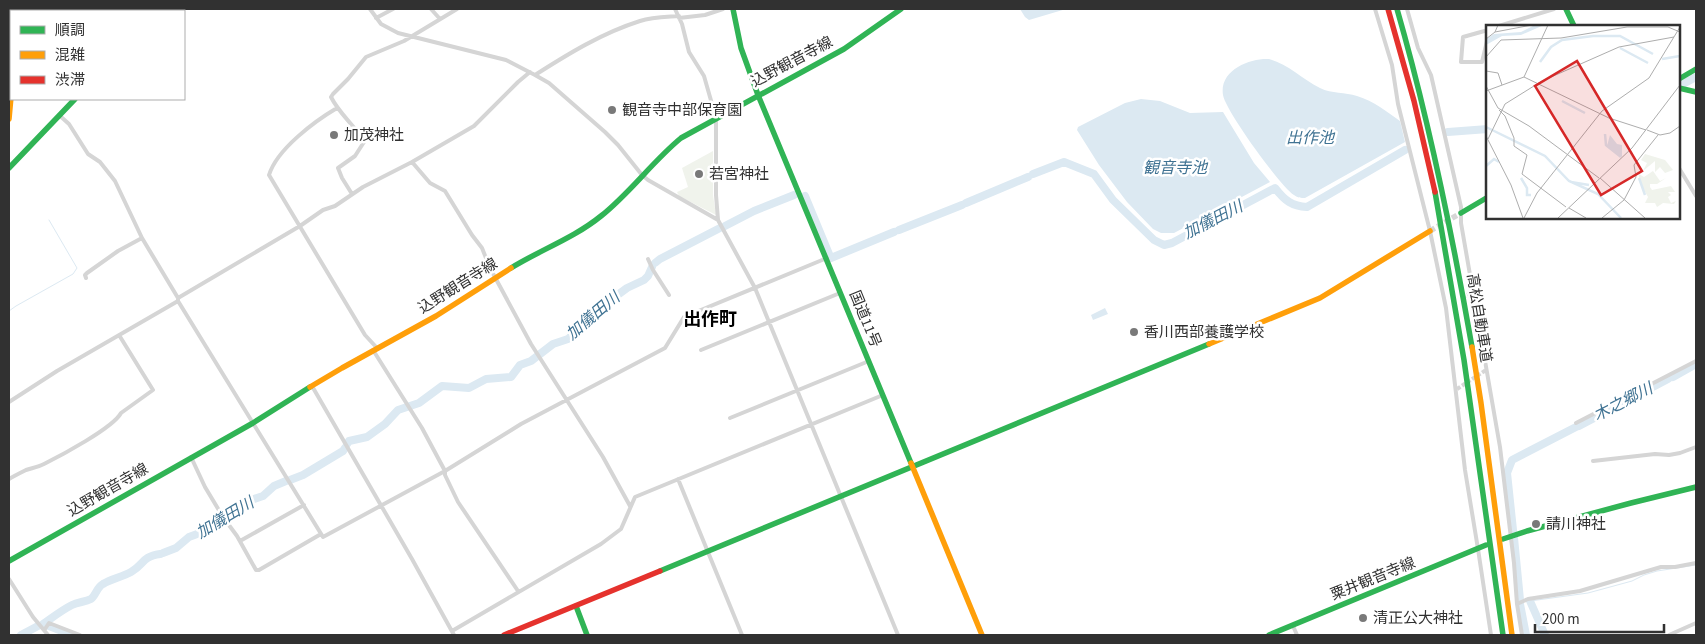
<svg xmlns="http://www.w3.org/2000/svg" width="1705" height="644" font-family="'Source Sans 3','Noto Sans JP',sans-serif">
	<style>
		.green { fill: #f0f3ec }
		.water { fill: #dce9f2 }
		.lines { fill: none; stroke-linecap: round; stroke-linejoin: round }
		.stream { stroke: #dce9f2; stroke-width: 1 }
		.river { stroke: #dce9f2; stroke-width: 8 }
		.street-tunnel { stroke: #d6d6d6; stroke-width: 4; stroke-dasharray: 4 2; stroke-linecap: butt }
		.secondary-tunnel { stroke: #d6d6d6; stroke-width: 5.5; stroke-dasharray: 5.5 3; stroke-linecap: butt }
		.street { stroke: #d5d5d5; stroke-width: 4 }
		.fast { stroke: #30b455; stroke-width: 5.5 }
		.slow { stroke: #ff9f0a; stroke-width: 5.5 }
		.jam { stroke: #e5322d; stroke-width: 5.5 }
		.poi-dot { fill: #797979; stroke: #fff; stroke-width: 2 }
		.labels { text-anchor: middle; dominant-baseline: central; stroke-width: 5; stroke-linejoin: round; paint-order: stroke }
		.street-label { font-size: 15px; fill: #313131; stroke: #fff }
		.poi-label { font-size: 15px; fill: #313131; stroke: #fff; text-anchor: start }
		.water-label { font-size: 16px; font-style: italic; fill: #407393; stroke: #fff }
		.quarter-label { font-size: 18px; font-weight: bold; fill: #000; stroke: #fff }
		.inset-river { fill: none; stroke: #dce9f2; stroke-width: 2.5 }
		.inset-road { fill: none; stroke: #adadad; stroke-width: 1 }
		.view { fill: #d62828; fill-opacity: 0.15; stroke: #d62828; stroke-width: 2.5 }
		.inset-edge { fill: none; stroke: #313131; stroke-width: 2.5 }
	</style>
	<rect width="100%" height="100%" fill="#fff"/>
	<path class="green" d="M713,151V195L716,215L679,196L677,192L688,187L682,168Z"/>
	<path class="water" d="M1020,9H1066L1029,20L1025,17Z
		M1269,59C1288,64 1302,79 1320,88C1332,94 1345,92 1357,96C1374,101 1387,112 1400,121L1405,142L1305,198C1301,198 1298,198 1294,195C1280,186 1225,110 1223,95C1219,70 1250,58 1269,59Z
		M1141,99L1160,101L1190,113L1223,112L1254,163L1270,182L1174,233H1161L1153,229L1127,202L1099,165L1077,130L1078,127L1125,103Z
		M1105,308L1108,314L1093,320L1091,315Z"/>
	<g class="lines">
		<path class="stream" d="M9,311L16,306L73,274L77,268L49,220
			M1530,601L1588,593L1632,581L1644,575L1657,571L1696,565"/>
		<path class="river" d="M1681,85L1696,77
			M1448,132L1488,129
			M1033,174L1064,162L1094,174L1113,200L1154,240L1164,245L1172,243L1275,188C1285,201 1292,206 1307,207L1405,150
			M805,196L829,254
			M966,203L1028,177
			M725,226L754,211L794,195
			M899,230L962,205
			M831,258L894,232
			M655,263L660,259L720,228
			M1673,377L1696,364
			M1579,426L1668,379
			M347,444L349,441L367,437L385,424L398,410L419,403L442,386L469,388L486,379L511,377L520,365L531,361L553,344L568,339L600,308L627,288L644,280L648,276L652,267
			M290,480L303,475L343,451L345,448
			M1513,530L1507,473L1512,460L1576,427
			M1514,538L1520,600
			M163,553L176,548L189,537L208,530L251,500L263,496L274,486L286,481
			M1530,601L1545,635
			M1520,604L1526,635
			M43,624C53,617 62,610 72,605C78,602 85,602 91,599C96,595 97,587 103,584C111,579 122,577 131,572C145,564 141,557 160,554
			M49,626L72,635
			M21,635L38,626"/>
		<path class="street-tunnel" d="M1462,298L1473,292
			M1457,389L1486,370"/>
		<path class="secondary-tunnel" d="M1430,231L1461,213"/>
		<path class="street" d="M370,9L381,24L398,33L506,60L535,75L549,83L605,132L618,145L642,175L648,180L718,220
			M431,9L440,19
			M675,9L682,24L689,52L704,76L716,118V195L718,220L755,288L898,635
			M1375,9L1392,65L1398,104L1430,231L1446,308L1465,470L1478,549L1491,635
			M1407,9L1418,48L1431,75L1461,207V223L1500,447L1514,563L1517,604L1522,635
			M106,11L110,9
			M376,18L393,9
			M679,18L705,15L723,9
			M1499,26L1554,9
			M1488,30L1463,37L1461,62H1482L1488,37
			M9,65L11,64
			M535,75C568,54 602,33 640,21C652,17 666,17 679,16
			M337,108C315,121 277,149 269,175L365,335L377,348
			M59,115L69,124L88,154L100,162L115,181L142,238L178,298
			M412,162L430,183L445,191L472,235L482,248L490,268L531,344L603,457L630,506
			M1679,168L1696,196
			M352,194L342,178L338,168L355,156L364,142C354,124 340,115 331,97L333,94L348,79L366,57L404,41L457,9
			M648,259L653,270L669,295
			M86,278L85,275L87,273L118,251L142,238
			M178,301L323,537L445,471L521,424L665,348L684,317L827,258
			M373,350L422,428L445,471V475L458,502L518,591
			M701,350L840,293
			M312,386L412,559L454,635
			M9,402L57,371L178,301V298L300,226L323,210L335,206L363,187L412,162L474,126L518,82L530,72
			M730,418L869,361
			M1576,423L1696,361
			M191,457L205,487L223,517L237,536L256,570H259L321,534
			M1593,461L1655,454L1669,455L1680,453L1696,447
			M9,479C14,476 20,473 26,470C32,468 38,467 44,464C60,456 113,428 121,413L153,390L119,335
			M678,479L742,635
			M240,541L304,505
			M9,579L33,617L48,635
			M1517,604L1528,599L1580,591L1661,567H1675L1696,563
			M1293,626L1297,635
			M45,629L49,623L80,635
			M452,631L601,544L621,529L635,497L883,395
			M1669,635L1696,623"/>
		<path class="fast" d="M733,9L741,48L758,95L911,463
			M1397,9C1429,120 1452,233 1472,347
			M1566,9L1574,26
			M156,11L159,9
			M1679,79L1696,69
			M1679,88L1696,92
			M9,168L75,99
			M1435,192L1464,360L1503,635
			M1461,213L1488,197
			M511,268C540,250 574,238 601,216C630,193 652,162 681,138L844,49L901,9
			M1503,539L1527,531L1631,503L1696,487
			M9,561L253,423L310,387
			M660,571L1209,344
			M576,606L587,635
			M1269,635L1486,545"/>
		<path class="slow" d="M21,9V11
			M9,119L11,97
			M1209,344L1320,298L1430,231
			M1472,347L1481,403L1512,635
			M310,387L342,368L436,316L511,268
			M911,463L982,635"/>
		<path class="jam" d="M1388,9L1414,101L1435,192
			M504,635L660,571"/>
	</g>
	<g class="poi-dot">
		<circle cx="612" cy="110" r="5"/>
		<circle cx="334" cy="135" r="5"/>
		<circle cx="699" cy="174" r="5"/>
		<circle cx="1134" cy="332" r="5"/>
		<circle cx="1536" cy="524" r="5"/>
		<circle cx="1363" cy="618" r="5"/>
	</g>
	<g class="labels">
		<g class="street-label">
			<text transform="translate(792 62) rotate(-28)">込野観音寺線</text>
			<text transform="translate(458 286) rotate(-32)">込野観音寺線</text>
			<text transform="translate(1479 318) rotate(81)">高松自動車道</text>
			<text transform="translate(865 319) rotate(68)">国道11号</text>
			<text transform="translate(108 490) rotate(-30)">込野観音寺線</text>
			<text transform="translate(1373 579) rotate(-22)">粟井観音寺線</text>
		</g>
		<g class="poi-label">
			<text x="622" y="110">観音寺中部保育園</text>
			<text x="344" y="135">加茂神社</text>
			<text x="709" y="174">若宮神社</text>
			<text x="1144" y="332">香川西部養護学校</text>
			<text x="1546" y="524">請川神社</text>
			<text x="1373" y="618">清正公大神社</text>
		</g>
		<g class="water-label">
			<text x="1310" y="138">出作池</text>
			<text x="1175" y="168">観音寺池</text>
			<text transform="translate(1213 220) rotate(-27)">加儀田川</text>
			<text transform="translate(593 316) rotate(-40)">加儀田川</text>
			<text transform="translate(1623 402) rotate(-27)">木之郷川</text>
			<text transform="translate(225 518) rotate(-31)">加儀田川</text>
		</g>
		<g class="quarter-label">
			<text x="710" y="319">出作町</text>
		</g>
	</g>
	<g transform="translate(1486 25)">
		<rect width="194" height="194" fill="#fff"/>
		<path d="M159,129L179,135L187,145L179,148L174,142L169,147V136L157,146L161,138L155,135ZM167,146L174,156L180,153L171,159H164V162L166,165L185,161L189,167H182L185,170L182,172L185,178L190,176L188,179L177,178L171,182L169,178H159L162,172L153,156V149L158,152Z" fill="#f0f3ec"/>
		<path d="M49,0H58L35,10L16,11L0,20V14L8,9L35,7ZM124,110L131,119L136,120V132L121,121Z" fill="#dce9f2"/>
		<path class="inset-river" d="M134,23L162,38M176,34L194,31M54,37L65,22L76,15L107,11H134L167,29M76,76L99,88M0,102L59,131L83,156L112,169L135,193M119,109L120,120L135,132M0,141L8,134L13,137M35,153L41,163V170H45M153,153L159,170M85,157L103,160"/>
		<path class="inset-road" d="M9,7L46,0M0,14L9,7L12,0M0,32L15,15L75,13L141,2H182L194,7M0,46L12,48L16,60M38,52L123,93L160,105M38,52L62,0M0,61L12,83L43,101L113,153M0,66L38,52M13,85L19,91L28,113V121L41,130L36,149L80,182M161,105L174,110L184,108L194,101M0,111L25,160L37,193M2,114L19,79L56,56L133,22L188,12M114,153L159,193M83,183L100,193M38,193L51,168L116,86L163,53L194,2M72,193L146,123L194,60M116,193L138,175L150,152L148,140L172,110"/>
		<path class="view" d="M91,36L156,146L115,170L49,61Z"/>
		<rect width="194" height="194" class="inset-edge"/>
	</g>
	<rect width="1705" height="644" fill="none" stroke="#313131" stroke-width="20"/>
	<rect x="10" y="10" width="175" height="90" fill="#ffffff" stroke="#adadad"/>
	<rect x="20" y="26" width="25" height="8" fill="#30b455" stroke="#adadad"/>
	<text x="55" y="35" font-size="15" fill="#313131">順調</text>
	<rect x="20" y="51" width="25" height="8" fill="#ff9f0a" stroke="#adadad"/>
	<text x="55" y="60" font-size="15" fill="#313131">混雑</text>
	<rect x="20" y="76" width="25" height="8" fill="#e5322d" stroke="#adadad"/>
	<text x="55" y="85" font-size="15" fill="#313131">渋滞</text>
	<path d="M1535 624v8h129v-8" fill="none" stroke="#313131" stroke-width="2.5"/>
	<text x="1542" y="624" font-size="15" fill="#313131" stroke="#ffffff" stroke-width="4" paint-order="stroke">200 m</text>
</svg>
